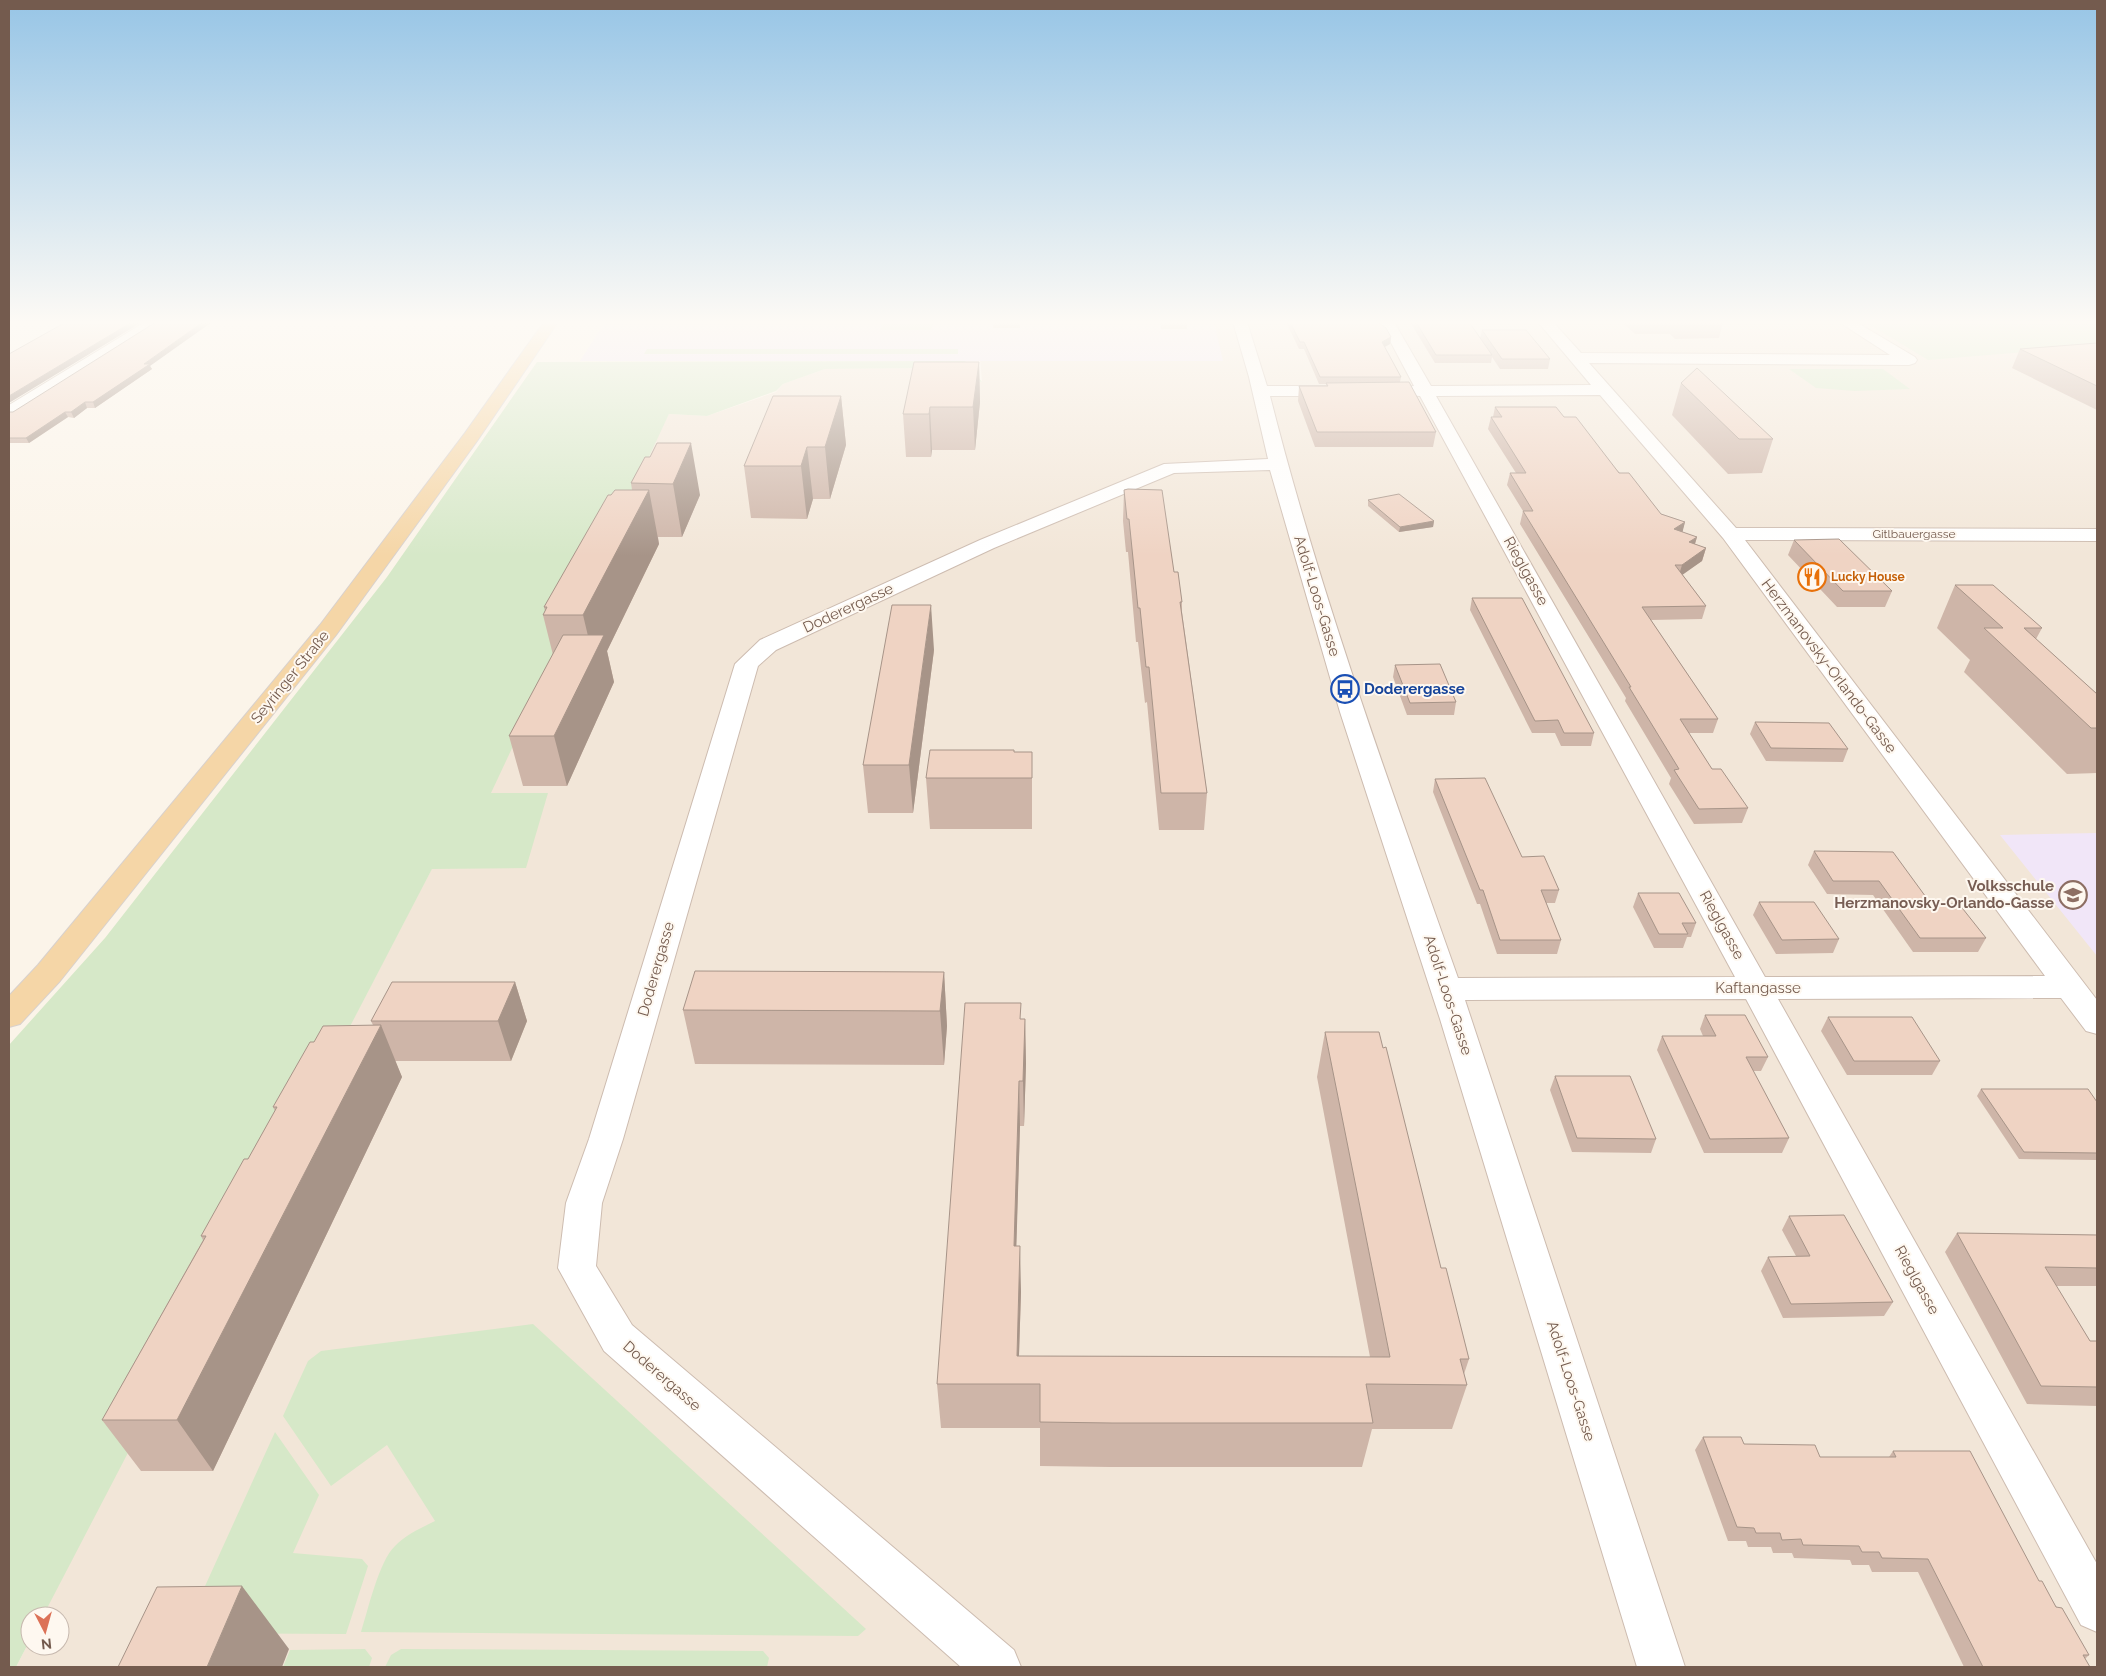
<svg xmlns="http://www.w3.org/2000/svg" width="2106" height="1676" font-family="Raleway,sans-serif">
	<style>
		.residential { fill: #f2e6d8 }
		.education { fill: #f1e6f8 }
		.green { fill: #d6e8c8 }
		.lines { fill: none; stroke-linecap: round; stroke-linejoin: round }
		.minor-casing { stroke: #cdbcb0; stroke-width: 2 }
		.major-casing { stroke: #d8d1cd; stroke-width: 2 }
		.minor { fill: #fff; fill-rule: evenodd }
		.major { fill: #f5d6a7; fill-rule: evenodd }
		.wall { fill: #ceb5a8 }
		.shaded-wall { fill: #a79488 }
		.building { fill: #efd3c3; stroke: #a79488 }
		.labels { text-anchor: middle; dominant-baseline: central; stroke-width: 4; stroke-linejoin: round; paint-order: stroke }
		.far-street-label { font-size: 12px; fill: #745b4e; stroke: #fef8f0 }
		.far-food-label { font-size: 12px; font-weight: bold; fill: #c56008; stroke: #fef8f0; text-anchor: start }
		.street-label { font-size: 15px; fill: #745b4e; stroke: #fef8f0 }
		.transit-label { font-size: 15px; font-weight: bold; fill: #164399; stroke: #fef8f0; text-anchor: start }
		.education-label { font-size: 15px; font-weight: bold; fill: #785e54; stroke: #fef8f0; text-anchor: end }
	</style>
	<rect width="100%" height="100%" fill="#fbf4e9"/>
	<path class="residential" d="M977,322H2097V1667H16L30,1640V1646H60V1616H42L669,414L707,416L776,392L783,384L825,369L925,368L982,382Z"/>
	<path class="education" d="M605,322H1214L1223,361H580Z
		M2097,833V956L2000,835Z"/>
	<path class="green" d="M882,322H933L931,330H880Z
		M1865,322H2097V346L1928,360Z
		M647,349H958V354H644Z
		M965,361L982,382L924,368L825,369L783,384L776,391L707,416L669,414L491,793H548L526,868L432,869L43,1616H30V1640L16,1667H9V1045L105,938L387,577L537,362Z
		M1789,369H1883L1910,389L1855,391L1816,388Z
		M533,1324L866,1629L858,1636L361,1632C368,1610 379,1561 395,1546C407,1534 421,1528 435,1521L387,1445L331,1486L283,1416L308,1361L321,1351Z
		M275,1432L319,1495L293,1553L362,1559L368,1566L346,1634L191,1633L186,1628Z
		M365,1649L372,1658L369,1667H283L290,1650Z
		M401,1649L763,1651L769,1658L767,1667H385L391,1655Z"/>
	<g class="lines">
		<defs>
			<path id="minor" d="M145,322H162L15,416L9,417V405Z
				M1233,322H1247L1267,386H1335L1341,387L1343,391L1341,395L1335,396H1270C1320,594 1390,786 1458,978L1735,977L1420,396L1405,395L1403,391L1405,387L1414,386L1380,322H1394L1431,386L1591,385L1538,322H1553L1581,353L1890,355L1839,322H1856L1915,357L1917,360L1915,363L1909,365L1589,363L1736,528L2097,529V541L1745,540L2097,1000V1034L2086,1031L2061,998L1778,999L2097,1564V1632L2081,1625L1746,999L1465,1000L1685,1667H1637L1440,1019L1340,712L1270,470L1174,473L994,548L776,650L758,666L623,1139L602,1203L596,1266L632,1325L1014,1650L1021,1667H961L604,1351L558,1268L566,1203L589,1139L735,664L760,640L980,540L1164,464L1268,459L1249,377ZM1600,395L1723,538L2045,976L1765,977L1436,396Z"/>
			<path id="major" d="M544,322H558L477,441L336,635L60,981L20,1024L9,1027V996L38,965L320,625L465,433Z"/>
		</defs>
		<use href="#minor" class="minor-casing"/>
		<use href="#major" class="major-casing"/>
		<use href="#minor" class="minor"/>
		<use href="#major" class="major"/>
	</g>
	<path class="wall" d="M993,322H1020V328H993Z
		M1160,322H1187V329H1161Z
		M1286,322H1378L1391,337L1390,344L1384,347L1401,377L1400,382L1436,432L1433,447H1315L1298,401L1299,386H1326V384H1319L1304,349H1299Z
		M1410,322H1469L1480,338L1482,330L1550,359L1548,369H1500L1492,357L1491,363H1435Z
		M1622,322H1723L1719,338L1675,339L1670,334H1635Z
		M2097,343V410L2012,368L2020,349Z
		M979,362L980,402L975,450H932L931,457H906L903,414Z
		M150,366L152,369L95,408H87L74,418L68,417L29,443H9V412H13Z
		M1681,383L1773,439L1762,473L1728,474L1672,415Z
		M841,396L846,445L830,499H813L807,519L751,518L744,466Z
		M1495,407L1564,417L1661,514L1685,522L1682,532L1697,537L1695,544L1706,548L1702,561L1682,574L1706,606L1702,619L1651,620L1718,719L1713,733H1689L1712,769L1748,808L1742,823L1694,824L1669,784L1671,778L1625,701L1626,698L1520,524L1523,511L1507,485L1510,473H1516L1488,429L1491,417H1493Z
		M645,457L700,495L682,537H658L659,544L607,651L614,682L567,786H523L509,736L553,655L543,615L545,611L544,607L611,495L632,490L631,483Z
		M1124,490L1174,572L1182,602V612L1207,793L1204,830H1159L1147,702L1145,703L1138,642H1136L1128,552H1126L1123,521Z
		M1368,500L1434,521L1433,527L1399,532L1368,506Z
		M1794,540L1892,591L1885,607H1837L1788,555Z
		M1955,585L2042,628L2036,639L2097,694V773L2067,774L1964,672L1970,660L1937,628Z
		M1472,598L1594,733L1591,746H1561L1555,733H1532L1470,610Z
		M934,650L913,813H868L863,765Z
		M1395,665L1456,702L1454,715H1407L1393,677Z
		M1755,722L1848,749L1843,762L1766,761L1750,734Z
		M1015,752H1032V829H930L926,778Z
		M1435,779L1559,890L1555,903H1546L1561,940L1557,954H1497L1480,904H1477L1433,792Z
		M1814,851L1931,904L1986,938L1978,952H1913L1873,895L1827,894L1808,865Z
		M1638,893L1696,923L1691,937H1687L1683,948H1654L1633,907Z
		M1759,902L1839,939L1833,953L1776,954L1753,915Z
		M944,972L947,1026L944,1065L695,1064L683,1010Z
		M515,982L527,1021L511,1061H395L402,1077L213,1471H141L102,1420L203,1240L201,1236L248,1159L275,1111L273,1107L314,1042L373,1025L371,1021Z
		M1705,1015L1768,1057L1761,1071H1753L1789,1138L1782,1153H1704L1657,1050L1662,1036H1703L1700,1029Z
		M1828,1017L1940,1061L1932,1075H1847L1821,1031Z
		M1021,1019H1025L1026,1064L1024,1126H1020L1016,1246L1021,1292L1019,1356L1370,1357L1317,1077L1325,1032L1441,1268L1469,1359L1464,1374L1467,1385L1452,1429H1372L1362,1467H1110L1040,1466V1428H941L937,1384Z
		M1555,1076L1656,1139L1651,1153L1572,1152L1550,1090Z
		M1981,1089L2097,1102V1160L2019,1159L1977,1096Z
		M1789,1216L1893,1302L1884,1316L1783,1318L1761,1271L1768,1257L1796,1256L1782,1230Z
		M1957,1233L2097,1235V1286H2056L2090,1341H2097V1406L2027,1404L1945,1252Z
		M1703,1437L1820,1457H1889L1893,1451L2039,1581L2089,1655L2085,1659L2090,1667H1964L1918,1572H1872L1869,1565H1852L1850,1560L1794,1558L1792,1553H1773L1771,1547H1748L1746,1541H1728L1695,1450Z"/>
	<path class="shaded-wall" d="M132,322H142L9,403V396Z
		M203,322H212L150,366L152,369L95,408L93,402L144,364Z
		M1391,337L1390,344L1381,349L1382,342Z
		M979,362L980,402L975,450L973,407Z
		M841,396L846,445L830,499L825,447Z
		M85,402L87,408L74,418L71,412Z
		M930,407L932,450L931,457L929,414Z
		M65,412L68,417L29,443L26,438Z
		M691,443L700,495L682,537L673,484Z
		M807,447L813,499L807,519L801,466Z
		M649,490L659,544L607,651L614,682L567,786L554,736L593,657L583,615Z
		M1434,521L1433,527L1399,532L1400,527Z
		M1685,522L1682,534L1674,529Z
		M1697,537L1693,550L1689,542Z
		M1706,548L1702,561L1678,578L1682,565Z
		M931,605L934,650L913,813L909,765Z
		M944,972L947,1026L944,1065L940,1011Z
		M515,982L527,1021L511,1061L498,1021Z
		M1025,1019L1026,1064L1024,1126L1023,1081Z
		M381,1025L402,1077L213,1471L177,1420Z
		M1019,1081L1020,1126L1015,1292L1014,1246Z
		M1020,1246L1021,1292L1018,1384L1017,1356Z
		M242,1586L289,1649L282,1667H207Z"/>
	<path class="building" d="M66,322H132L9,396V354Z
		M156,322H203L144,364H150L93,402H85L71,412H65L26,438H9V412H13Z
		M1290,322H1378L1386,328L1391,337L1382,342L1401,377H1320L1304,342H1300Z
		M1416,322H1469L1492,355H1436Z
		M1482,330H1526L1550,359H1502Z
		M2097,343V386L2020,349Z
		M914,362H979L973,407H930L929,414H903Z
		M1697,368L1773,439H1739L1681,383Z
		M1409,382L1436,432H1317L1299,386H1328L1326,383Z
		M773,396H841L825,447H807L801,466H744Z
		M1495,407H1556L1564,417H1576L1619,473H1629L1661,514L1685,522L1674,529L1697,537L1689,542L1706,548L1682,565H1675L1706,606L1642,607L1718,719H1680L1712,769H1721L1748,808L1699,809L1674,770L1679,769L1629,687H1631L1523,511H1533L1510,473H1526L1491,417H1502Z
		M657,443H691L673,484L631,483L645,457H650Z
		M1128,489L1162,490L1174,572H1178L1182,602H1180L1207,793H1161L1149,667H1146L1140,608H1138L1129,519H1127L1124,490Z
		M615,490H649L583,615H543L547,607H544L608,495H611Z
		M1399,494L1434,521L1400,527L1368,500Z
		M1839,539L1892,591H1843L1794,540Z
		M1955,585H1993L2042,628H2024L2097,694V728H2091L1984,628H2003Z
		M1472,598H1522L1594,733H1564L1558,720L1535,721Z
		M892,605H931L909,765H863Z
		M563,635H604L554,736H509Z
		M1440,664L1456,702L1410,703L1395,665Z
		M1755,722L1829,723L1848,749L1771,748Z
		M930,750H1014V752H1032V778H926Z
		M1485,778L1522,857L1544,856L1559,890H1541L1561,940H1500L1483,890H1480L1435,779Z
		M1814,851L1893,852L1931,904H1959L1986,938H1920L1879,881H1833Z
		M1638,893H1679L1696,923H1682L1688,934H1659Z
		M1759,902H1814L1839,939L1782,940Z
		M695,971L944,972L940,1011L683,1010Z
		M392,982H515L498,1021H371Z
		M965,1003H1021L1020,1019H1025L1023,1081H1019L1014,1246H1020L1017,1356L1390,1357L1325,1032H1379L1383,1048L1386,1047L1441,1268H1446L1469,1359H1460L1467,1385L1366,1384L1373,1423H1112L1040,1422V1384H937Z
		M1705,1015H1745L1768,1057H1746L1789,1138L1710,1139L1662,1036H1716Z
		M1828,1017H1912L1940,1061H1854Z
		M381,1025L177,1420H102L206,1236H201L244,1159H248L277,1107H273L310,1042H314L323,1026Z
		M1555,1076H1630L1656,1139L1577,1138Z
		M1981,1089H2088L2097,1102V1153L2024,1152Z
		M1844,1215L1893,1302L1791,1304L1768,1257L1810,1256L1789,1216Z
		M1957,1233L2097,1235V1268L2045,1267L2090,1341H2097V1387L2041,1386Z
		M1703,1437H1741L1744,1444L1815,1445L1820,1457H1896L1893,1451H1970L2039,1581H2042L2056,1607L2062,1608L2089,1655H2083L2090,1667H1983L1928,1559L1882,1558L1879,1552H1862L1859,1546L1803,1545L1801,1539L1782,1540L1780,1533H1756L1754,1528L1737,1527Z
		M242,1586L207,1667H118L157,1587Z"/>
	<linearGradient id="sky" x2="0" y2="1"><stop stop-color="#97c5e6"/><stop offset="0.58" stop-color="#fdfaf5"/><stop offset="1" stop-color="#fdfaf5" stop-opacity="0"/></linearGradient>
	<rect width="2106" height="556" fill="url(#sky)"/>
	<defs>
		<symbol id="restaurant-ring" viewBox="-11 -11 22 22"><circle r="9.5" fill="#fef8f0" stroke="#e8710a" stroke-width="1.5"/><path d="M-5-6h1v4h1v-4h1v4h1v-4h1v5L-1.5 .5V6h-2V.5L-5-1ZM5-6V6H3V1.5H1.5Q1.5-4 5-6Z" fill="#e8710a"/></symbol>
		<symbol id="bus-ring" viewBox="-11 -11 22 22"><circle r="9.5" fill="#fef8f0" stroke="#1a4fb4" stroke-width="1.5"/><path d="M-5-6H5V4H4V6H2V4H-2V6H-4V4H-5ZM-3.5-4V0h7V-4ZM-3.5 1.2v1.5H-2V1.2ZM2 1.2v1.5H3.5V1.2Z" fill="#1a4fb4"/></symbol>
		<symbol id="school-ring" viewBox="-11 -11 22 22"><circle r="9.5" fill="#fef8f0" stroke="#8d6e63" stroke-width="1.5"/><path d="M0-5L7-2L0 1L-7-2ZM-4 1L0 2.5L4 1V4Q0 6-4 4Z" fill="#8d6e63"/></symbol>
	</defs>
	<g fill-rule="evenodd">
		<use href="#restaurant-ring" x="1796" y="561" width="32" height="32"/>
		<use href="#bus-ring" x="1329" y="673" width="32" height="32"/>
		<use href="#school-ring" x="2057" y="879" width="32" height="32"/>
	</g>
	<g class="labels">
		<g class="far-street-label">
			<text x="1914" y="534">Gitlbauergasse</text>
		</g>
		<g class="far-food-label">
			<text x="1831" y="577">Lucky House</text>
		</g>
		<g class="street-label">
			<text transform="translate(1526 571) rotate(61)">Rieglgasse</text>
			<text transform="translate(1317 596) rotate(73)">Adolf-Loos-Gasse</text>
			<text transform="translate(848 608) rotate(-25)">Doderergasse</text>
			<text transform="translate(1829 666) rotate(53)">Herzmanovsky-Orlando-Gasse</text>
			<text transform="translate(290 677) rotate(-51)">Seyringer Straße</text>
			<text transform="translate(1722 925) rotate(61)">Rieglgasse</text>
			<text transform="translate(656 969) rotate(-74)">Doderergasse</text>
			<text x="1758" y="988">Kaftangasse</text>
			<text transform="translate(1448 995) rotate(72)">Adolf-Loos-Gasse</text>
			<text transform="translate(1917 1280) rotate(61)">Rieglgasse</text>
			<text transform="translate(662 1376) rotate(41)">Doderergasse</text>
			<text transform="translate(1571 1381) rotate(72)">Adolf-Loos-Gasse</text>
		</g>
		<g class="transit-label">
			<text x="1364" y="689">Doderergasse</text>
		</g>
		<g class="education-label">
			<text x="2054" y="886">Volksschule<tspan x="2054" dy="17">Herzmanovsky-Orlando-Gasse</tspan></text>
		</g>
	</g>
	<rect width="2106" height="1676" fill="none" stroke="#745b4e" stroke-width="20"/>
	<g transform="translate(45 1631) rotate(174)"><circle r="24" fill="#fef8f0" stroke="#c7b9af"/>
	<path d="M0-4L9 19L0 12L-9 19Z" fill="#dc7257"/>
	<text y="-8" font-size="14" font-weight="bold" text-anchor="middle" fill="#745b4e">N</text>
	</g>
</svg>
